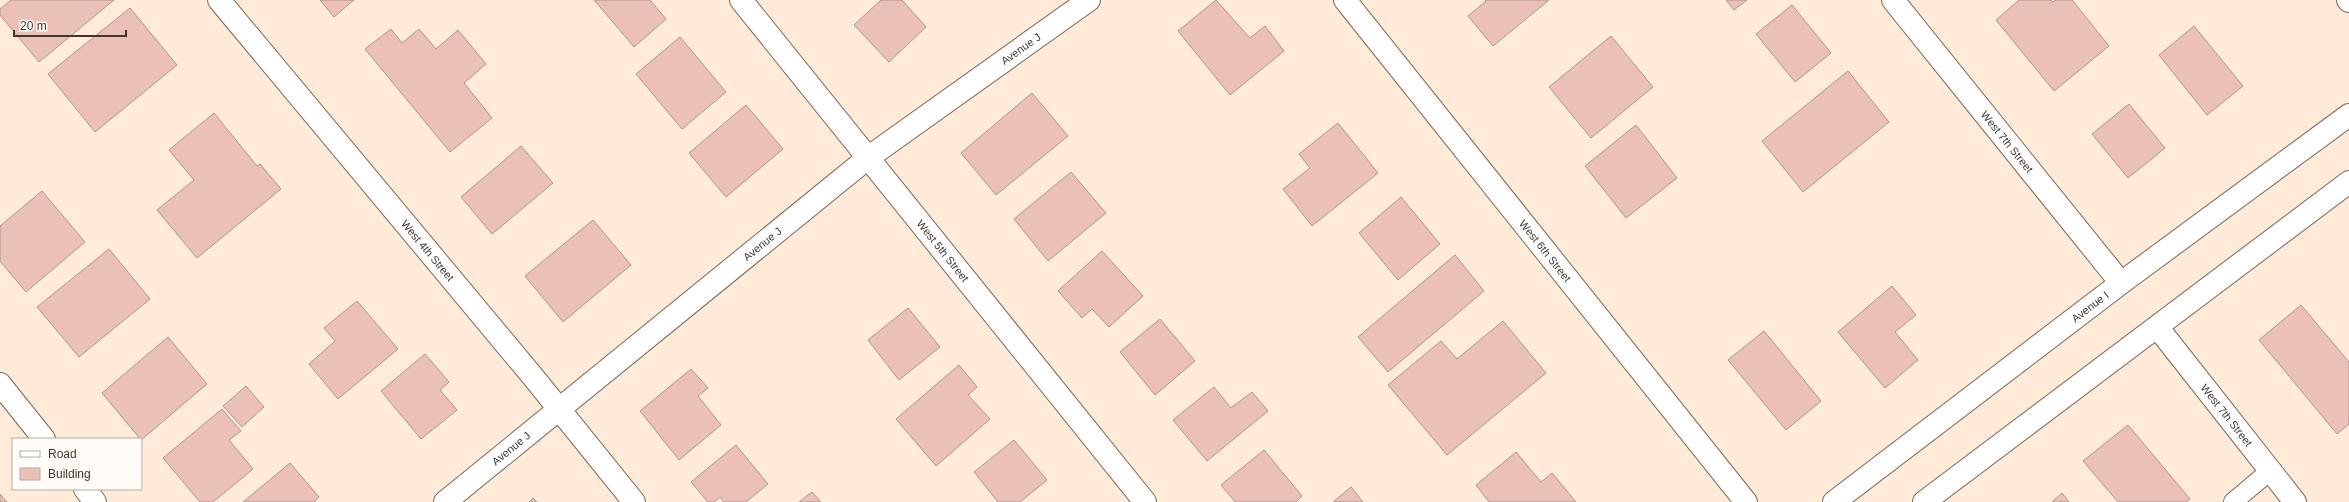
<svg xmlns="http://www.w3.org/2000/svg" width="2349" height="502" font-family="Arial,sans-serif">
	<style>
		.building { fill: #ebc0b7; stroke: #ae948e }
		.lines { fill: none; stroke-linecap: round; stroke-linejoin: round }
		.service-casing { stroke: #796858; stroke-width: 20 }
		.minor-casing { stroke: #796858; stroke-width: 24 }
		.secondary-casing { stroke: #796858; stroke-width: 24 }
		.service { stroke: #fff; stroke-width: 18 }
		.minor { stroke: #fff; stroke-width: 22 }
		.secondary { stroke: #fff; stroke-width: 22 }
		.labels { text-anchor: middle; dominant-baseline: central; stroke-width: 3; stroke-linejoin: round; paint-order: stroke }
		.street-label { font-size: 11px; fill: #3e362f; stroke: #fffbf7 }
	</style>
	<rect width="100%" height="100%" fill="#ffebd8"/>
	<path class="building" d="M11,0H114L39,62L0,15V9Z
		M320,0H354L334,17Z
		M594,0H650L666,19L634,47Z
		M881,0H902L926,27L889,62L854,25Z
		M1216,0L1250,38L1265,26L1284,51L1230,95L1178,31Z
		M1485,0H1549L1493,46L1468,16L1486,1Z
		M1726,0H1747L1734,10Z
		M2019,0H2051L2053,2L2055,0H2072L2109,46L2054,91L1996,20Z
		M1792,5L1831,53L1795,82L1756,34Z
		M130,8L177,65L95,132L48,74Z
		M2194,26L2243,86L2207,115L2159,55Z
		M391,29L402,43L419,29L436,49L458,30L486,64L464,83L492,118L450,152L365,49Z
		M1611,36L1653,87L1591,138L1549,87Z
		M680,37L726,92L682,129L636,74Z
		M1848,71L1889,122L1803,192L1762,141Z
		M1032,93L1068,136L996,195L961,153Z
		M2129,104L2165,148L2128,178L2092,134Z
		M746,105L783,149L726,197L689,153Z
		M214,113L257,166L260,164L281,189L197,258L157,210L194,180L169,150Z
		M1338,123L1378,173L1312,226L1283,189L1310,168L1299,154Z
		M1636,125L1677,178L1626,218L1585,166Z
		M521,146L553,183L492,234L461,197Z
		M1071,172L1106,213L1048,261L1014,219Z
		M42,191L85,242L26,292L0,261V226Z
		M1401,197L1440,244L1398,280L1359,233Z
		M593,220L631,265L563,322L525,276Z
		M109,249L150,299L79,357L37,307Z
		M1102,251L1143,296L1109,327L1092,309L1082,318L1058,291Z
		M1455,255L1484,291L1388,372L1358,337Z
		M1892,286L1916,315L1895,332L1918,360L1885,388L1838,332Z
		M357,301L398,349L338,399L309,364L335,341L324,328Z
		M2301,305L2349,362V424L2337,434L2259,340Z
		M908,308L940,347L899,380L868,340Z
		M1160,319L1195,361L1155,395L1120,352Z
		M1503,321L1546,373L1447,455L1388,385L1441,341L1457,359Z
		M1764,331L1821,401L1786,430L1728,360Z
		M168,337L207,384L141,440L102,393Z
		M425,354L449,382L440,390L457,410L421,439L381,391Z
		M959,365L977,387L968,395L990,419L936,466L896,419Z
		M691,369L708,388L698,396L721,425L679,460L640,411Z
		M246,386L264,407L242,427L223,406Z
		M1214,387L1231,408L1252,392L1268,411L1207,461L1173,420Z
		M222,409L241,431L229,440L253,469L213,502H200L163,458Z
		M2128,425L2190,499L2186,502H2118L2083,461Z
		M1014,440L1047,480L1020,502H998L974,472Z
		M736,445L768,484L746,502H724L720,497L714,502H708L691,482Z
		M1264,450L1302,496L1296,502H1235L1221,485Z
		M1516,452L1541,482L1552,473L1576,502H1489L1476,485Z
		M290,463L319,497L314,502H243Z
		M1351,487L1363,502H1333Z
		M812,492L821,502H799Z
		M2062,493L2069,502H2052Z
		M0,494L7,502H0Z
		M533,498L537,502H529Z"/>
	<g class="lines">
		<defs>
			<path id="service" d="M2233,502L2270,471"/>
			<g id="minor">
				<path id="s1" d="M219,0L534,378L634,502"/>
				<path id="s2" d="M741,0L1145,502"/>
				<path id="s3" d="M1345,0L1746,502"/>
				<path id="s4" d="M1893,0L2121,283"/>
				<path id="s5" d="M2158,328L2295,502"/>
				<path d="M0,384L44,439"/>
				<path d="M85,489L95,502"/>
				<path id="s6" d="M445,502L869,157L1089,0"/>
				<path id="s7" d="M1834,502L2121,283L2349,115"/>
				<path d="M1924,502L2349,182"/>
			</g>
			<path id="secondary" d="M2348,0L2349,1"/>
		</defs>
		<use href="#service" class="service-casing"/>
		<use href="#minor" class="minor-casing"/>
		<use href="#secondary" class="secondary-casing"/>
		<use href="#service" class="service"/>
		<use href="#minor" class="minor"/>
		<use href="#secondary" class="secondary"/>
	</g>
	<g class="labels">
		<g class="street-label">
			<text stroke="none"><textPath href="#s6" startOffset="733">Avenue J</textPath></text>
			<text stroke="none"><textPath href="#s4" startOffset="182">West 7th Street</textPath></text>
			<text stroke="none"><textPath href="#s6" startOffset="409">Avenue J</textPath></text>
			<text stroke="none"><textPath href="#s1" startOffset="326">West 4th Street</textPath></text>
			<text stroke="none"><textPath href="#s2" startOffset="322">West 5th Street</textPath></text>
			<text stroke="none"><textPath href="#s3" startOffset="321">West 6th Street</textPath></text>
			<text stroke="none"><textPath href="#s7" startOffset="322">Avenue I</textPath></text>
			<text stroke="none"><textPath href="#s5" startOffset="111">West 7th Street</textPath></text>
			<text stroke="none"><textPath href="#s6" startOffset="85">Avenue J</textPath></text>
		</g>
	</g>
	<rect x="12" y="438" width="130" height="52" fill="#fffbf7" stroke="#b2aca7"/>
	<rect x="20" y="451" width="20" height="6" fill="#ffffff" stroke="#b2aca7"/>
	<text x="48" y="458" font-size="12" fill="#3e362f">Road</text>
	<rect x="20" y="468" width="20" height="12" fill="#ebc0b7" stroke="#b2aca7"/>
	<text x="48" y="478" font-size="12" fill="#3e362f">Building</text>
	<path d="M14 30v6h112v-6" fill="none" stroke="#3e362f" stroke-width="2"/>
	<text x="20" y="30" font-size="12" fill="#3e362f" stroke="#fffbf7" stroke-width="3" paint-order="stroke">20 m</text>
</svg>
